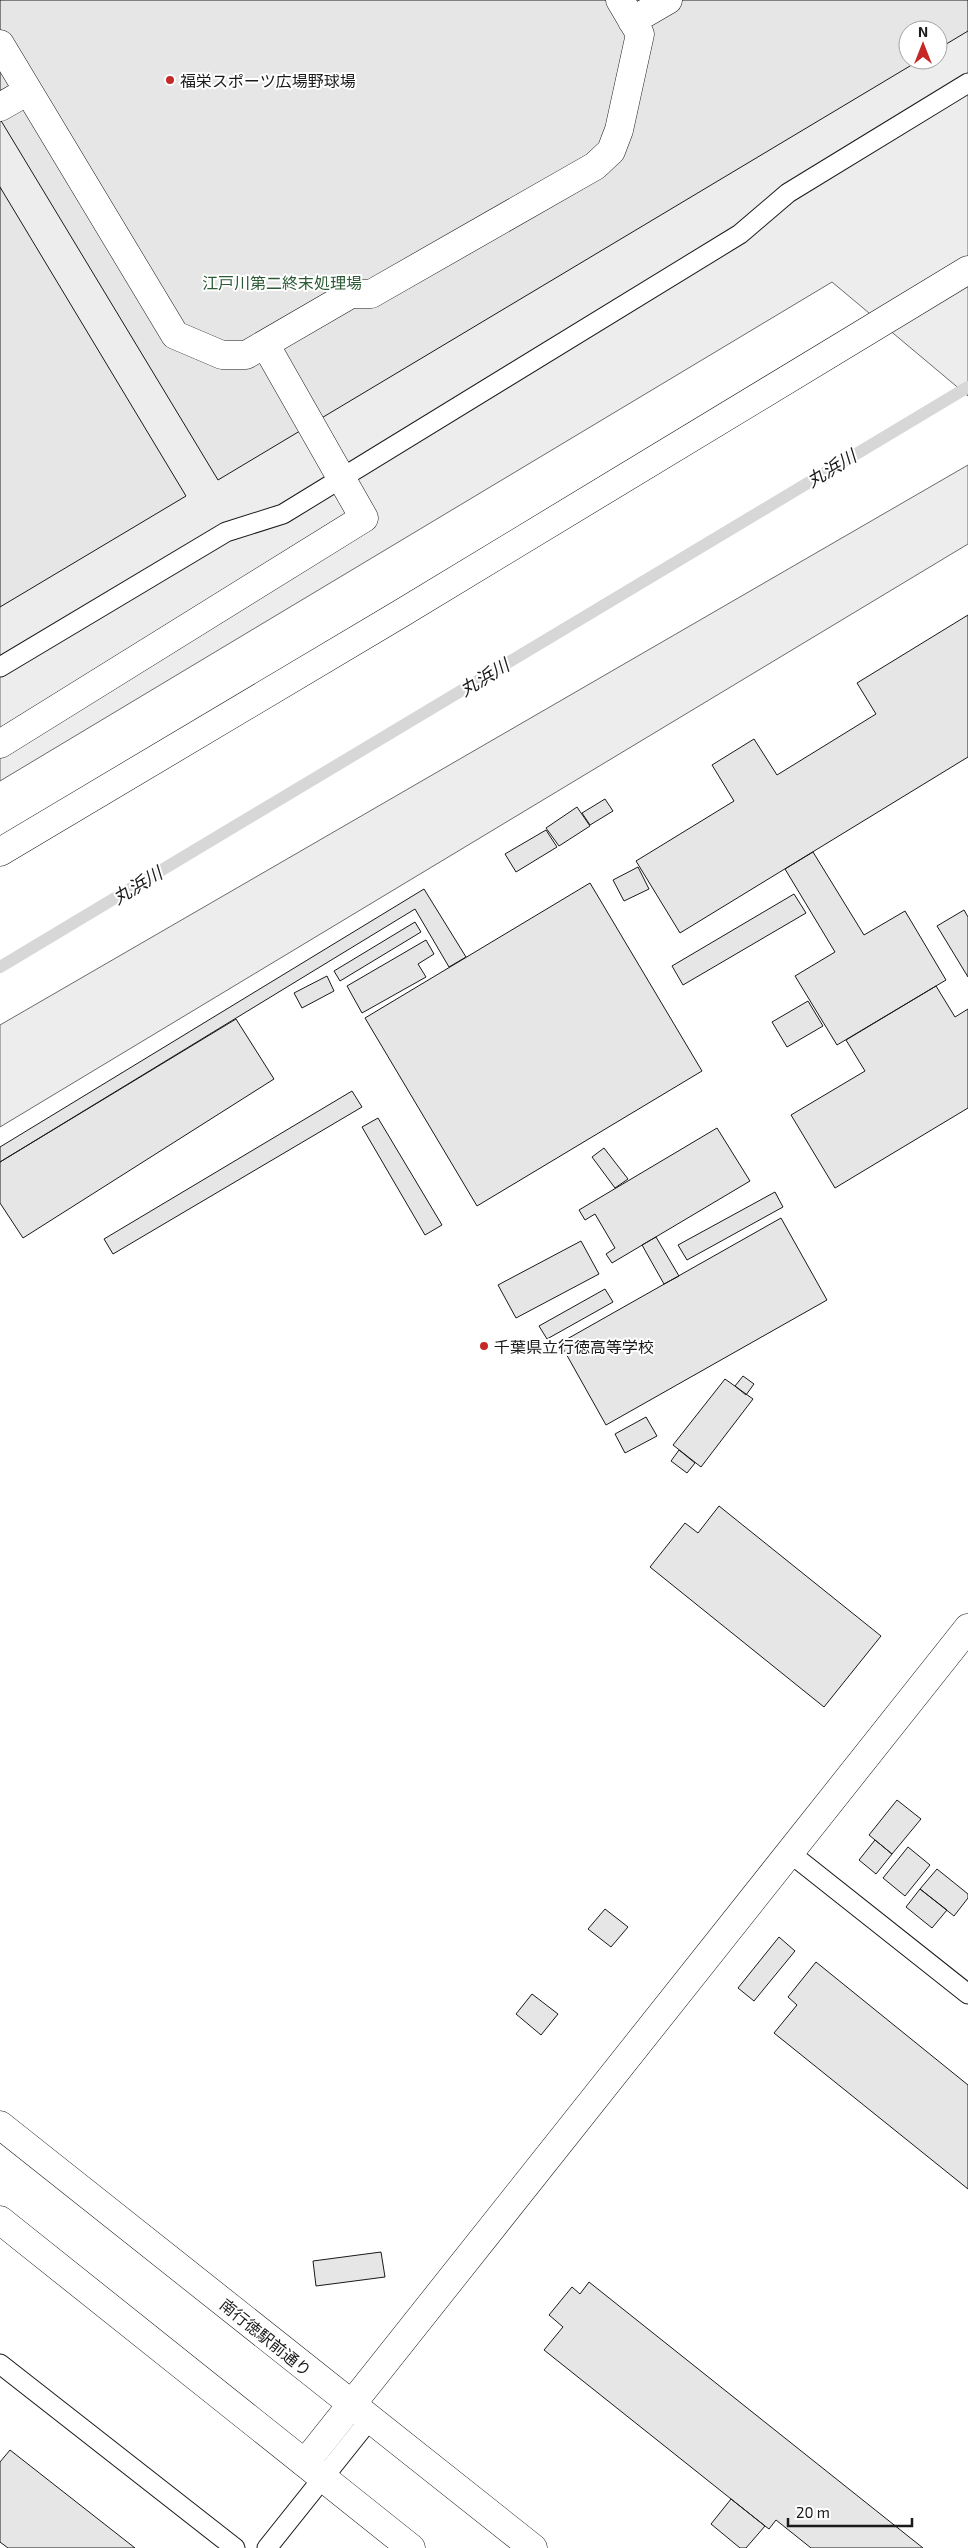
<svg xmlns="http://www.w3.org/2000/svg" width="968" height="2548" font-family="'Exo 2','Noto Sans JP',sans-serif">
	<style>
		.built { fill: #ededed; stroke: #6a6a6a; fill-rule: evenodd }
		.lines { fill: none; stroke-linecap: round; stroke-linejoin: round }
		.stream { stroke: #d7d7d7; stroke-width: 12 }
		.building { fill: #e6e6e6; stroke: #1a1a1a }
		.lane-casing { stroke: #1a1a1a; stroke-width: 21 }
		.street-casing { stroke: #1a1a1a; stroke-width: 29 }
		.secondary-casing { stroke: #1a1a1a; stroke-width: 29 }
		.lane { stroke: #fff; stroke-width: 19 }
		.street { stroke: #fff; stroke-width: 28 }
		.secondary { stroke: #fff; stroke-width: 28 }
		.poi-dot { fill: #c62828; stroke: #fff; stroke-width: 2 }
		.labels { text-anchor: middle; dominant-baseline: central; stroke-width: 4; stroke-linejoin: round; paint-order: stroke }
		.poi-label { font-size: 16px; fill: #1a1a1a; stroke: #fff; text-anchor: start }
		.park-label { font-size: 16px; fill: #2b5a34; stroke: #fff }
		.street-label { font-size: 16px; fill: #1a1a1a; stroke: #fff }
		.water-label { font-size: 18px; font-style: italic; fill: #1a1a1a; stroke: #fff }
	</style>
	<rect width="100%" height="100%" fill="#fff"/>
	<path class="built" d="M0,0H968V396L832,282L0,781ZM908,30H938V60H908Z
		M968,465V544L0,1127V1025Z"/>
	<g class="lines">
		<path class="stream" d="M0,967L968,387"/>
	</g>
	<path class="building" d="M0,0H968V31L938,49V30H908V60H920L218,480L0,119Z
		M0,187L186,496L0,607Z
		M968,615V757L680,933L636,861L734,801L712,765L754,739L777,775L876,714L857,683Z
		M605,799L613,811L590,825L582,813Z
		M577,807L590,826L559,846L546,828Z
		M546,830L557,847L516,872L505,854Z
		M813,852L864,935L905,911L946,980L837,1045L795,976L835,952L785,869Z
		M638,867L649,889L624,901L613,880Z
		M590,883L702,1071L477,1206L365,1018Z
		M424,889L466,957L449,967L415,909L0,1162V1147Z
		M794,894L806,913L683,985L672,966Z
		M964,910L968,917V977L937,926Z
		M415,922L421,932L340,981L334,971Z
		M426,940L434,954L418,964L426,977L362,1013L347,986Z
		M327,976L334,991L302,1008L294,993Z
		M936,986L955,1017L968,1009V1108L835,1188L791,1115L865,1071L846,1040Z
		M808,1001L823,1026L787,1047L772,1022Z
		M236,1019L274,1079L23,1238L0,1203V1162Z
		M352,1091L362,1107L113,1254L104,1239Z
		M378,1118L442,1225L425,1235L362,1127Z
		M717,1128L750,1181L612,1263L606,1254L615,1248L595,1214L585,1220L579,1210Z
		M604,1148L628,1179L615,1188L592,1157Z
		M775,1192L783,1207L687,1260L678,1245Z
		M781,1218L827,1300L606,1425L560,1343Z
		M656,1237L679,1276L664,1284L642,1245Z
		M581,1241L599,1274L516,1318L498,1285Z
		M605,1289L613,1302L547,1339L539,1326Z
		M743,1376L754,1384L746,1395L735,1386Z
		M725,1379L753,1399L701,1467L673,1445Z
		M646,1417L657,1436L625,1453L615,1434Z
		M679,1450L695,1463L687,1473L671,1461Z
		M719,1506L881,1636L824,1707L650,1567L685,1523L698,1533Z
		M897,1800L921,1819L892,1854L869,1835Z
		M875,1840L892,1854L876,1874L859,1860Z
		M908,1847L930,1865L905,1896L883,1878Z
		M937,1869L968,1894V1898L954,1916L920,1889Z
		M920,1889L947,1910L932,1928L906,1907Z
		M605,1909L628,1927L611,1947L588,1929Z
		M779,1937L795,1951L754,2001L738,1988Z
		M816,1962L968,2085V2189L774,2033L797,2005L788,1997Z
		M532,1994L558,2014L541,2035L516,2014Z
		M381,2252L385,2277L316,2286L313,2261Z
		M589,2282L923,2548H811L776,2520L769,2529L765,2526L544,2350L563,2327L549,2315L572,2287L580,2294Z
		M10,2450L135,2548H8L0,2542V2462Z
		M731,2499L765,2526L746,2548H740L711,2524Z"/>
	<g class="lines">
		<defs>
			<path id="lane" d="M0,667L226,532L283,514L740,234L788,193L968,83
				M790,1853L968,1994
				M0,2364L235,2548
				M267,2548L370,2419"/>
			<path id="street" d="M632,21L668,0
				M0,44L175,335L222,355H246L351,294H371L595,166L611,151L619,130L640,34L620,0
				M0,107L28,91
				M0,744L364,518L265,344
				M0,852L400,614L968,270
				M305,2463L968,1628"/>
			<path id="secondary" d="M0,2125L533,2548
				M0,2220L411,2548"/>
		</defs>
		<use href="#lane" class="lane-casing"/>
		<use href="#street" class="street-casing"/>
		<use href="#secondary" class="secondary-casing"/>
		<use href="#lane" class="lane"/>
		<use href="#street" class="street"/>
		<use href="#secondary" class="secondary"/>
	</g>
	<g class="poi-dot">
		<circle cx="170" cy="80" r="5"/>
		<circle cx="484" cy="1346" r="5"/>
	</g>
	<g class="labels">
		<g class="poi-label">
			<text x="180" y="80">福栄スポーツ広場野球場</text>
			<text x="494" y="1346">千葉県立行徳高等学校</text>
		</g>
		<g class="park-label">
			<text x="282" y="282">江戸川第二終末処理場</text>
		</g>
		<g class="street-label">
			<text transform="translate(266 2337) rotate(39)">南行徳駅前通り</text>
		</g>
		<g class="water-label">
			<text transform="translate(831 468) rotate(-31)">丸浜川</text>
			<text transform="translate(484 677) rotate(-31)">丸浜川</text>
			<text transform="translate(137 885) rotate(-31)">丸浜川</text>
		</g>
	</g>
	<g transform="translate(923 45)"><circle r="24" fill="#ffffff" stroke="#a3a3a3"/>
	<path d="M0-4L9 19L0 12L-9 19Z" fill="#c62828"/>
	<text y="-8" font-size="14" font-weight="bold" text-anchor="middle" fill="#1a1a1a">N</text>
	</g>
	<path d="M788 2518v8h124v-8" fill="none" stroke="#1a1a1a" stroke-width="2.5"/>
	<text x="796" y="2518" font-size="15" fill="#1a1a1a" stroke="#ffffff" stroke-width="4" paint-order="stroke">20 m</text>
</svg>
